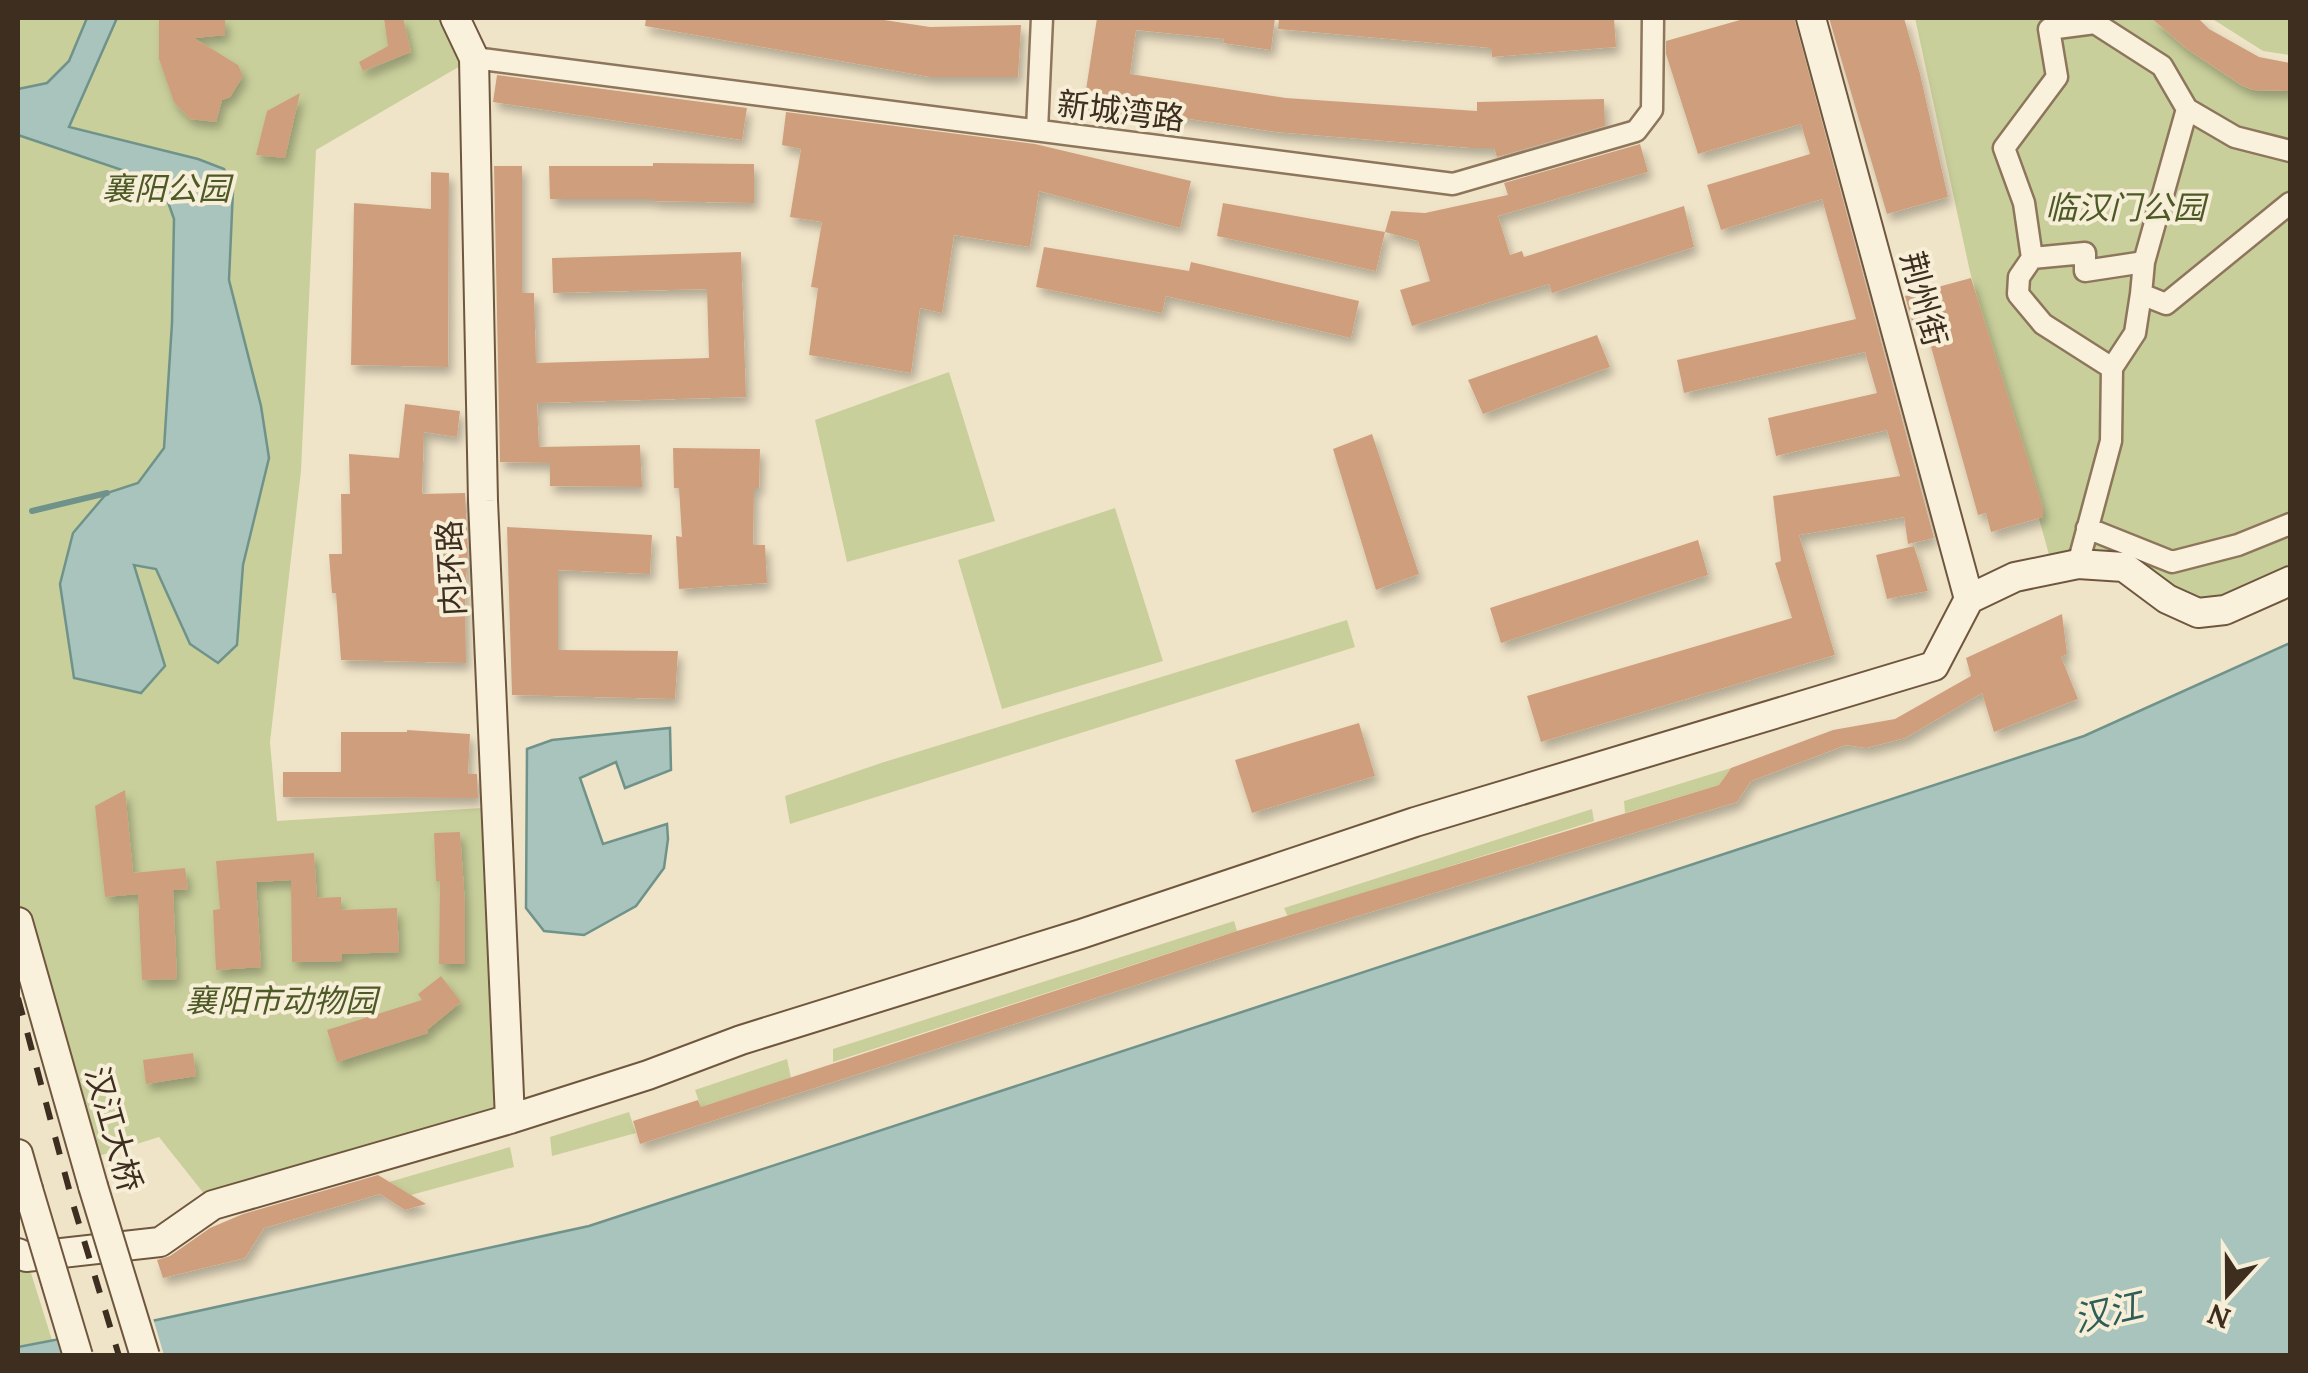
<svg xmlns="http://www.w3.org/2000/svg" width="2308" height="1373" font-family="Lora,'Noto Sans SC',serif">
	<style>
		.green { fill: #c9cf9b }
		.water { fill: #a9c4bc; stroke: #6f938a; stroke-width: 2.5 }
		.pier { fill: #f0e4c8 }
		.lines { fill: none; stroke-linecap: round; stroke-linejoin: round }
		.stream { stroke: #6f938a; stroke-width: 6 }
		.building { fill: #cf9f7d; filter: url(#shadow) }
		.street-casing { stroke: #8d765c; stroke-width: 25 }
		.secondary-casing { stroke: #6f573f; stroke-width: 32 }
		.street { stroke: #faf1dc; stroke-width: 20 }
		.secondary { stroke: #faf1dc; stroke-width: 28 }
		.rail { stroke: #3d2e20; stroke-width: 6; stroke-dasharray: 18 18; stroke-linecap: butt }
		.secondary-bridge-casing { stroke: #6f573f; stroke-width: 32; stroke-linecap: butt }
		.secondary-bridge { stroke: #faf1dc; stroke-width: 28 }
		.labels { text-anchor: middle; dominant-baseline: central; stroke-width: 8; stroke-linejoin: round; paint-order: stroke }
		.street-label { font-size: 32px; fill: #3d2e20; stroke: #f7eed8 }
		.park-label { font-size: 32px; font-style: italic; fill: #4d5a26; stroke: #f7eed8 }
		.water-label { font-size: 35px; font-style: italic; fill: #2f5d5a; stroke: #f7eed8 }
	</style>
	<defs>
		<filter id="shadow"><feDropShadow dx="4" dy="7" stdDeviation="5" flood-color="#0004"/></filter>
	</defs>
	<rect width="100%" height="100%" fill="#f0e4c8"/>
	<path class="green" d="M18,18H455L474,58L316,150L301,471L270,742L277,821L497,807L510,1119L213,1205L159,1137L86,1160L18,922Z
		M1915,18H2151L2187,49L2241,85L2253,90L2290,91V565L2225,610L2124,567L2053,569L1970,272Z
		M2211,18H2290V55L2263,51Z
		M949,372L995,521L847,562L815,420Z
		M1115,508L1163,661L1002,709L958,560Z
		M1347,620L1355,647L790,824L785,796L881,763Z
		M1731,768L1719,785L1625,813L1624,801Z
		M1592,809L1594,821L1288,917L1284,908Z
		M1234,921L1237,931L833,1062V1049Z
		M787,1059L791,1078L701,1107L695,1090Z
		M629,1112L636,1133L552,1156L550,1137Z
		M510,1147L514,1167L411,1195L389,1182Z
		M18,1253L26,1257L52,1340L18,1347Z"/>
	<path class="water" d="M87,18H117L69,127L198,159L224,169L233,190L229,280L261,406L269,458L243,565L237,645L218,663L190,644L156,569L134,565L165,666L141,693L74,678L60,584L73,533L107,493L138,483L164,448L172,323L174,219L168,202L146,178L18,135V89L47,83L69,61Z
		M2290,643V1355L18,1356V1347L138,1324L589,1226L2084,736Z
		M670,728L671,770L625,788L616,762L580,778L603,844L667,824L668,839L664,868L636,906L584,935L544,931L526,908L527,749L552,740Z"/>
	<path class="pier" d="M152,1315L164,1355L64,1356L58,1334Z"/>
	<g class="lines">
		<path class="stream" d="M32,511L107,493"/>
	</g>
	<path class="building" d="M159,18L181,19L225,18V35L194,38L238,65L243,76L230,97L222,100L216,122L190,119L174,102L159,59Z
		M384,18H403L411,52L363,71L359,62L388,46Z
		M646,18H871L930,27L1021,25L1018,77H930L645,26Z
		M1097,18H1275L1271,50L1223,43L1224,39L1136,30L1130,74L1286,98L1477,111V102L1604,99L1605,126L1497,157L1494,148H1472L1276,132L1084,103Z
		M1279,18H1473V20L1614,18L1616,47L1492,57L1491,48L1278,29Z
		M1747,18H1794L1934,538L1908,544L1904,517L1799,535L1835,655L1541,742L1527,696L1792,618L1775,563L1781,561L1773,496L1900,476L1887,430L1776,456L1768,418L1877,393L1865,352L1684,393L1677,360L1856,319L1822,199L1721,230L1707,185L1810,154L1801,124L1698,154L1666,54V41Z
		M1829,18H1904L1920,74L1948,197L1887,214Z
		M2151,18H2198L2209,29L2259,57L2290,63V91L2253,90L2241,85L2187,49Z
		M497,75L747,108L742,140L493,102Z
		M300,93L285,158L256,155L267,111Z
		M786,112L1035,144L1191,181L1180,228L1039,191L1030,247L954,235L942,313L920,308L911,373L809,355L818,288L811,287L822,222L790,217L801,149L782,145Z
		M1640,144L1648,172L1498,216L1510,255L1522,251L1524,257L1684,206L1694,247L1552,293L1549,284L1412,326L1400,290L1430,281L1418,241L1385,232L1391,211L1425,213L1508,195L1504,183Z
		M653,163L754,164V203L654,201V199H550L549,166H653Z
		M494,166H522V293H534L536,363L709,358L707,289L553,293L552,258L741,252L746,397L537,403L539,447L640,445L642,487L550,486V463L500,462Z
		M431,172L449,173L448,367L351,365L354,203L431,209Z
		M1223,203L1385,232L1376,271L1217,236Z
		M1044,247L1189,271L1191,262L1359,301L1351,338L1166,296L1162,313L1036,287Z
		M1971,278L2043,508V517L1991,532L1986,513L1978,515L1923,318L1912,321L1905,296Z
		M1597,335L1610,367L1483,414L1468,380Z
		M405,404L460,411L457,437L424,432L422,494L465,493L468,552L465,593L466,663L341,660L336,593H332L329,554H342L341,494H350L349,454L399,458Z
		M1372,434L1419,574L1376,590L1333,449Z
		M673,448L760,449L759,488H754L753,545H765L767,583L679,589L676,536L682,537L679,488H674Z
		M507,527L652,535L650,574L558,570V650L678,651L675,699L512,695Z
		M1698,540L1708,575L1501,643L1490,608Z
		M1914,546L1928,591L1887,599L1876,555Z
		M2062,614L2067,654L2061,657L2078,699L1994,732L1982,693L1905,738L1866,748L1846,745L1751,781L1737,802L1258,946L640,1144L633,1121L698,1100L701,1107L1237,931L1719,785L1731,768L1833,730L1895,719L1971,676L1966,658Z
		M1359,723L1375,776L1252,813L1235,760Z
		M407,730L470,734L468,774H477L478,798L283,797V772H341V732H407Z
		M125,790L133,873L185,868L188,889L173,890L177,979L142,980L138,894L105,897L95,806Z
		M460,832L465,904V964H439L440,881H436L434,833Z
		M314,853L317,898L341,897V910L397,908L399,952L342,954V961L292,962L291,880L256,882L261,967L216,970L213,910L220,909L216,861Z
		M441,976L461,1002L427,1030L428,1033L337,1062L327,1030L422,1000L418,994Z
		M193,1053L196,1076L146,1084L143,1060Z
		M378,1175L426,1204L405,1210L380,1194L264,1228L245,1258L163,1278L157,1260L170,1256L210,1228L243,1214Z"/>
	<g class="lines">
		<defs>
			<path id="street" d="M474,58L1453,184L1636,131L1652,110L1653,18
				M2187,109L2235,137L2290,151
				M1037,130L1042,18
				M2032,258L2019,277L2018,294L2043,324L2112,368
				M2144,262L2085,271V253L2032,258L2024,203L2004,148L2057,77L2049,29L2095,23L2162,66L2187,109L2144,262L2141,294L2166,304L2290,203
				M2087,528L2172,562L2238,545L2290,524
				M2078,564L2111,441L2112,368L2135,333L2141,294"/>
			<path id="secondary" d="M455,18L474,58L483,501L510,1119
				M1811,18L1969,599
				M18,922L93,1186
				M18,1154L28,1189
				M18,1253L26,1257L160,1242L213,1205L510,1119L648,1075L741,1040L1081,934L1415,822L1934,666L1969,599L2015,577L2078,564L2124,567L2167,599L2198,613L2225,610L2290,581"/>
		</defs>
		<use href="#street" class="street-casing"/>
		<use href="#secondary" class="secondary-casing"/>
		<use href="#street" class="street"/>
		<use href="#secondary" class="secondary"/>
		<path class="rail" d="M18,998L73,1204L119,1356"/>
		<defs>
			<path id="secondary-bridge" d="M93,1186L145,1356
				M28,1189L78,1356"/>
		</defs>
		<use href="#secondary-bridge" class="secondary-bridge-casing"/>
		<use href="#secondary-bridge" class="secondary-bridge"/>
	</g>
	<g class="labels">
		<g class="street-label">
			<text transform="translate(1121 111) rotate(7)">新城湾路</text>
			<text transform="translate(1924 299) rotate(75)">荆州街</text>
			<text transform="translate(451 568) rotate(-93)">内环路</text>
			<text transform="translate(114 1129) rotate(74)">汉江大桥</text>
		</g>
		<g class="park-label">
			<text x="166" y="188">襄阳公园</text>
			<text x="2125" y="207">临汉门公园</text>
			<text x="281" y="1000">襄阳市动物园</text>
		</g>
		<g class="water-label">
			<text transform="translate(2108 1312) rotate(-13)">汉江</text>
		</g>
	</g>
	<rect width="2308" height="1373" fill="none" stroke="#3d2e20" stroke-width="40"/>
	<g transform="translate(2228 1293) rotate(201)" stroke="#f7eed8" stroke-width="8" paint-order="stroke">
	<path d="M0-8L18 38L0 25L-18 38Z" fill="#3d2e20"/>
	<text y="-15" font-size="28" font-weight="bold" text-anchor="middle" fill="#3d2e20">N</text>
	</g>
</svg>
